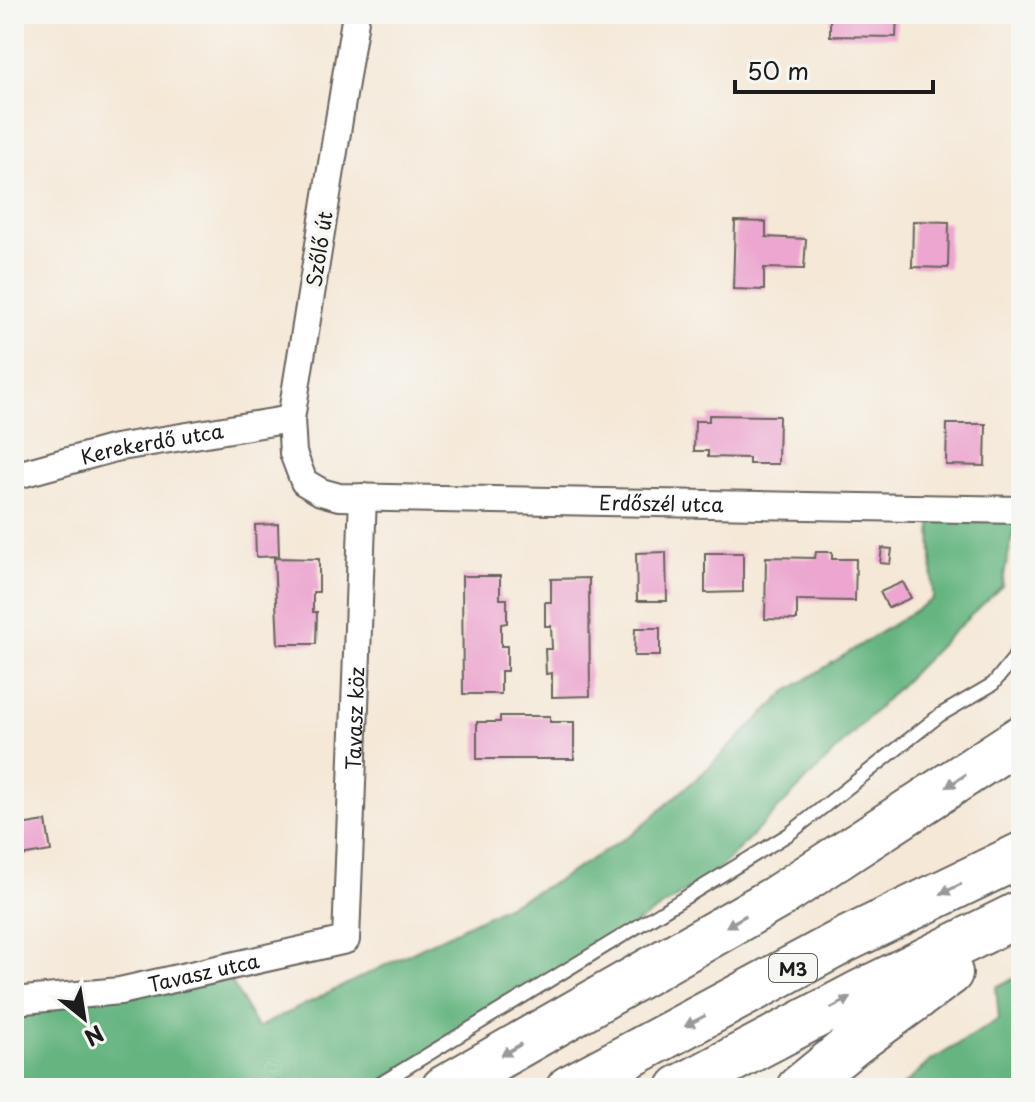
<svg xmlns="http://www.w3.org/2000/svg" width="1035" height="1102" font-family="'Playpen Sans',sans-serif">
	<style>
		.forest { fill: #66b580; stroke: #41684e; stroke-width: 2 }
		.building { fill: #eca6cf }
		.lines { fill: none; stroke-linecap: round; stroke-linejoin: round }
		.lane-casing { stroke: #68635d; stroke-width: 16 }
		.street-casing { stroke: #68635d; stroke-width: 30 }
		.highway-casing { stroke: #68635d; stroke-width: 48 }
		.lane { stroke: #fff; stroke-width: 12 }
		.street { stroke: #fff; stroke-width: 26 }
		.highway { stroke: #fff; stroke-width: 44 }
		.oneway { fill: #999 }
		.labels { text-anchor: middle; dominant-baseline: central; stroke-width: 8; stroke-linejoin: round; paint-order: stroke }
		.shield { fill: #f6f6f2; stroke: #5d5d5c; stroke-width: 2 }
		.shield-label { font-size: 18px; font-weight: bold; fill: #1c1c1c }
		.street-label { font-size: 20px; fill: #1c1c1c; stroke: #f6f6f2 }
	</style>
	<rect width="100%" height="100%" fill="#f6f6f2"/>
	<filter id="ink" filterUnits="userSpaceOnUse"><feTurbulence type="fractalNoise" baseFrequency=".0125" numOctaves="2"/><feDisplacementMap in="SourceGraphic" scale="16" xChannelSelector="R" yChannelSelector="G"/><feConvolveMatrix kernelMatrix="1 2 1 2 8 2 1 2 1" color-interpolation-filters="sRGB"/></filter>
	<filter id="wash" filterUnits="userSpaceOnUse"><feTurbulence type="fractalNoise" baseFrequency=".006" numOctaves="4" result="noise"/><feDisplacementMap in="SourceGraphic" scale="32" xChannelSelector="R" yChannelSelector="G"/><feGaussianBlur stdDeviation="1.8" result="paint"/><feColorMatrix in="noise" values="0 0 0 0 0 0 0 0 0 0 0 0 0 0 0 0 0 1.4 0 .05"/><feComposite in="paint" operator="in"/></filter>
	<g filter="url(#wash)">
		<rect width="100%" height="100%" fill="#f5e8d7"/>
		<path class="forest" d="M931,516L1016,518L1002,586L948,637L717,871L478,1026L368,1088H14V1005L226,972L257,1028L553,883L635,832L704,772L786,692L933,599Z
			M1021,974V1088H901L929,1062L999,1019L996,987Z"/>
		<g id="blocks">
			<path class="building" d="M830,14H897L896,37L830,36Z
				M735,221L766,222V237L806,239L804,269L764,268V290L733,289Z
				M913,221L949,222L948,268L912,267Z
				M709,415L779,416L778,464H749V458L708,457V451H694L695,421H709Z
				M947,424H986L985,466L946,465Z
				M278,524L279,556L256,557L255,525Z
				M882,548L892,549L890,564L880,563Z
				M666,552L667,601H637L636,553Z
				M816,552H832V559H856L855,601L797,600V620L765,619L766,557L815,558Z
				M705,553H743V592L705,593Z
				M274,558L319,559V592H313V612H317L316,644H278Z
				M462,576H500V599H507V623L501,624V646H507V671H501V694H463Z
				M589,578L590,696L552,697V673L546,674L545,649H552L551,626H545V602H551V579Z
				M903,582L911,598L888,608L880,592Z
				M635,628H660V656H634Z
				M500,716H550V722H574V759H477V722H500Z
				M46,821L51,851L14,857V826Z"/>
		</g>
	</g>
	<g filter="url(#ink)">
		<use href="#blocks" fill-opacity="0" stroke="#68635d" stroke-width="2"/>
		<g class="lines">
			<defs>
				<path id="lane" d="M373,1088L789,834L940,715L993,684L1014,658L1021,638"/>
				<g id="street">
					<path id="s1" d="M356,14L291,419L293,453L304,482L321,492L339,497L1021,510"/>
					<path id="s2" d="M14,476L115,448L291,419"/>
					<path id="s3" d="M14,1001L120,991L346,940L363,497"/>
				</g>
				<path id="highway" d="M444,1088L776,898L1021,738
					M569,1088L843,941L1021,855
					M679,1088L861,992L1021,913
					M799,1088L854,1043L950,973"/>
			</defs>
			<use href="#lane" class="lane-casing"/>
			<use href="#street" class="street-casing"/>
			<use href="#highway" class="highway-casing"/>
			<use href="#lane" class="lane"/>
			<use href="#street" class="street"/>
			<use href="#highway" class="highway"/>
		</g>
		<defs><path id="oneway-solid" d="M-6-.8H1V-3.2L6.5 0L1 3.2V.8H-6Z" transform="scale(2)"/></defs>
		<g class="oneway">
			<use href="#oneway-solid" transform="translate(956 781) rotate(147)"/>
			<use href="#oneway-solid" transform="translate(951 889) rotate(154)"/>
			<use href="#oneway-solid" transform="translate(736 921) rotate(150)"/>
			<use href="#oneway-solid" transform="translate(841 1003) rotate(-28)"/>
			<use href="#oneway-solid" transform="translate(695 1021) rotate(152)"/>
			<use href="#oneway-solid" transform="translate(511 1050) rotate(150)"/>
		</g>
	</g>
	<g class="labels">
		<rect class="shield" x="769" y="954" width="48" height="28" rx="6"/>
		<g class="shield-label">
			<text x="793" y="968">M3</text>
		</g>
		<g class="street-label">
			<text transform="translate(319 249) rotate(-81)">Szőlő út</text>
			<text stroke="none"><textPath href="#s2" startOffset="142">Kerekerdő utca</textPath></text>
			<text stroke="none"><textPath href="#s1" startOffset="836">Erdőszél utca</textPath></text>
			<text stroke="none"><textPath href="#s3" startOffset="560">Tavasz köz</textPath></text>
			<text stroke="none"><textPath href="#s3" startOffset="192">Tavasz utca</textPath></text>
		</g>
	</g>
	<rect width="1035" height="1102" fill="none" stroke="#f6f6f2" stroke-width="48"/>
	<g transform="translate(84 1018) rotate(150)" stroke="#f6f6f2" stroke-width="6" paint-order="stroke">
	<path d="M0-6L14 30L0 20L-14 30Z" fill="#1c1c1c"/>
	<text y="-12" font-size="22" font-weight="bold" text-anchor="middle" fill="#1c1c1c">N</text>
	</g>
	<path d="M735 80v12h198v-12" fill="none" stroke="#1c1c1c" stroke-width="4"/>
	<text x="747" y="80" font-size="24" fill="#1c1c1c" stroke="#f6f6f2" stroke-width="6" paint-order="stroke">50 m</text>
</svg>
